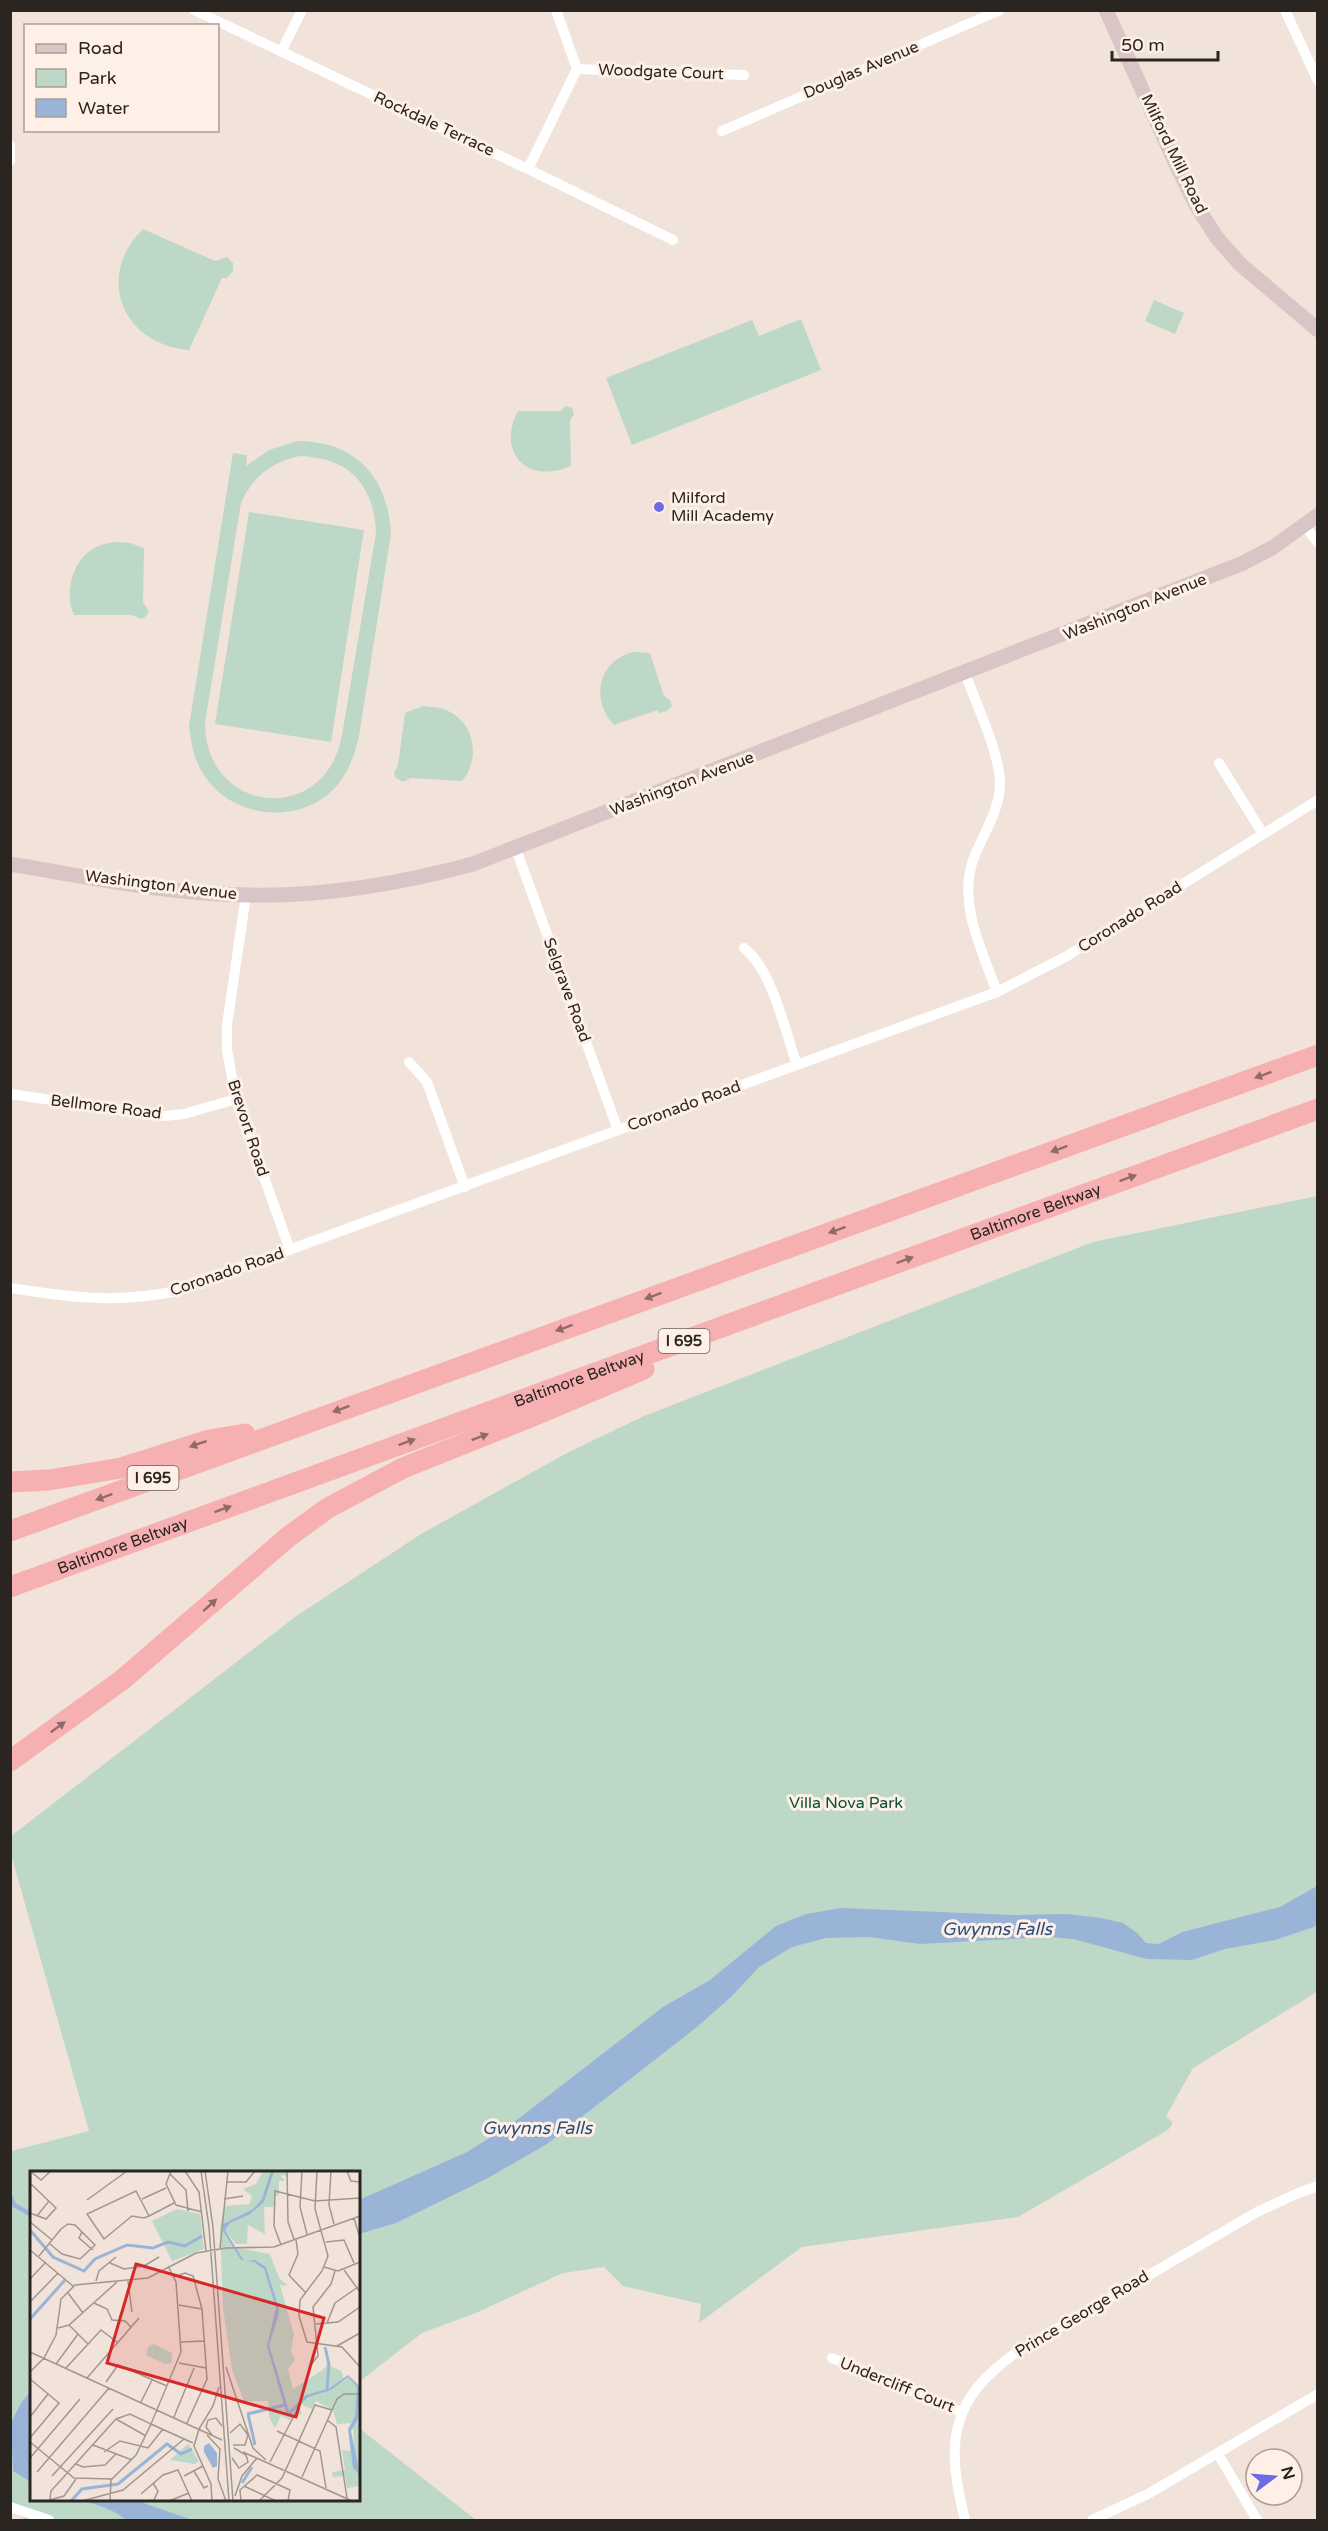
<svg xmlns="http://www.w3.org/2000/svg" width="1328" height="2531" font-family="'Varela Round',sans-serif">
	<style>
		.green { fill: #bed8c8; fill-rule: evenodd }
		.water { fill: #9ab4d7 }
		.lines { fill: none; stroke-linecap: round; stroke-linejoin: round }
		.stream { stroke: #9ab4d7; stroke-width: 4.5 }
		.street { stroke: #fff; stroke-width: 10 }
		.secondary { stroke: #d9c5c6; stroke-width: 15 }
		.highway { stroke: #f7b0b1; stroke-width: 21 }
		.oneway { fill: #906a69 }
		.poi-dot { fill: #6c6be5; stroke: #fef0e6; stroke-width: 2 }
		.labels { text-anchor: middle; dominant-baseline: central; stroke-width: 6; stroke-linejoin: round; paint-order: stroke }
		.shield { fill: #fef0e6; stroke: #6a625c; stroke-width: 1.5 }
		.shield-label { font-size: 15px; font-weight: bold; fill: #2a2521 }
		.street-label { font-size: 16px; fill: #2a2521; stroke: #fef0e6 }
		.poi-label { font-size: 16px; fill: #2a2521; stroke: #fef0e6; text-anchor: start }
		.park-label { font-size: 16px; fill: #075333; stroke: #fef0e6 }
		.water-label { font-size: 18px; font-style: italic; fill: #2c507e; stroke: #fef0e6 }
		.inset-river { fill: none; stroke: #9ab4d7; stroke-width: 3 }
		.inset-road { fill: none; stroke: #a1978f; stroke-width: 1.5 }
		.view { fill: #d62828; fill-opacity: 0.15; stroke: #d62828; stroke-width: 3 }
		.inset-edge { fill: none; stroke: #2a2521; stroke-width: 3 }
	</style>
	<rect width="100%" height="100%" fill="#f1e3d9"/>
	<path class="green" d="M143,229L215,261L227,257L233,263V271L227,278H222L189,350C123,345 94,277 143,229Z
		M1154,300L1184,313L1175,334L1145,321Z
		M801,319L821,370L632,445L606,378L752,320L759,336Z
		M566,406L572,408L574,414L570,421L571,466C528,485 496,453 518,411H560Z
		M297,441C356,441 388,477 391,534L359,736C355,753 350,769 339,783C305,827 232,820 204,775C194,760 191,743 189,726L233,453L247,455L246,466L269,450ZM300,456C349,458 374,484 376,533L342,735C326,826 206,816 205,723L241,503C253,476 272,462 300,456Z
		M249,512L364,530L331,742L215,724Z
		M116,542L130,543L144,548L143,602L149,612L144,618L140,619L132,615H74C64,596 72,563 90,551C98,545 106,543 116,542Z
		M633,652L650,653L664,696L670,700L672,706L667,711L659,713L658,710L614,725C590,700 598,661 633,652Z
		M423,706C431,707 439,707 446,710C475,722 481,759 462,781L411,778L403,782L396,778L394,773L398,765L405,713Z
		M1317,1196V1992L1193,2068L1166,2116L1173,2123L1168,2130L1018,2217L802,2247L699,2323L701,2304L623,2286L604,2267L563,2273L478,2312L422,2333L359,2382L358,2172H32V2500H358L359,2428L476,2520H175L140,2502L123,2520H25L11,2501V2151L89,2131L11,1854V1836L295,1617L421,1534L567,1453L644,1416L1093,1242Z"/>
	<path class="water" d="M1317,1886V1925L1314,1927L1275,1940L1225,1949L1192,1960L1147,1959L1073,1939L1050,1937L920,1944L869,1937L826,1938L792,1947L759,1967L732,1996L697,2027L547,2144L488,2178L396,2223L359,2234V2200L467,2152L513,2123L663,2007L710,1980L776,1926L806,1914L841,1908L1014,1915L1067,1914L1101,1918L1123,1923L1137,1933L1146,1943L1159,1944L1182,1932L1280,1907Z
		M31,2391V2482L13,2471L11,2423L21,2403Z
		M79,2500H135L192,2520H126C114,2509 95,2504 79,2500Z"/>
	<g class="lines">
		<path class="stream" d="M10,2196L14,2205L32,2215"/>
		<path class="street" d="M194,10L528,169L673,240
			M1285,10L1318,81
			M281,52L302,10
			M577,69L744,75
			M722,131L1000,10
			M10,145V161
			M528,169L577,69L556,10
			M1305,526L1318,543
			M965,673C976,704 999,751 1000,782C1000,812 983,833 973,860C958,905 982,950 997,992
			M1219,763L1263,834
			M516,849L618,1130
			M246,895L227,1025V1050L236,1099L290,1250
			M744,948C772,969 785,1031 797,1065
			M409,1062L427,1082L465,1187
			M10,1094L164,1116L184,1114L236,1099
			M10,1288C68,1297 117,1304 176,1291L997,992L1067,956L1318,800
			M832,2358L962,2412
			M1218,2454L1257,2520
			M10,2507L49,2520
			M965,2520C946,2445 948,2400 1017,2352L1257,2212L1296,2194L1318,2186
			M1092,2520L1148,2494L1318,2394"/>
		<path class="secondary" d="M1106,10L1175,162L1196,205L1217,238L1241,265L1318,330
			M10,864C88,877 168,894 247,895C324,897 399,884 473,864L1241,564L1272,548L1318,515"/>
		<g class="highway">
			<path d="M10,1482L49,1480L121,1468L209,1440L245,1434"/>
			<path d="M10,1531L1318,1055"/>
			<path id="s1" d="M10,1587L1318,1109"/>
			<path d="M10,1761L122,1680L288,1537L328,1508L403,1468L533,1416L644,1369"/>
		</g>
	</g>
	<defs><path id="oneway-solid" d="M-6-.8H1V-3.2L6.5 0L1 3.2V.8H-6Z" transform="scale(1.5)"/></defs>
	<g class="oneway">
		<use href="#oneway-solid" transform="translate(1263 1075) rotate(160)"/>
		<use href="#oneway-solid" transform="translate(1059 1149) rotate(160)"/>
		<use href="#oneway-solid" transform="translate(1128 1178) rotate(-20)"/>
		<use href="#oneway-solid" transform="translate(837 1230) rotate(160)"/>
		<use href="#oneway-solid" transform="translate(905 1260) rotate(-20)"/>
		<use href="#oneway-solid" transform="translate(653 1296) rotate(160)"/>
		<use href="#oneway-solid" transform="translate(564 1328) rotate(160)"/>
		<use href="#oneway-solid" transform="translate(341 1409) rotate(160)"/>
		<use href="#oneway-solid" transform="translate(480 1437) rotate(-21)"/>
		<use href="#oneway-solid" transform="translate(407 1442) rotate(-20)"/>
		<use href="#oneway-solid" transform="translate(198 1444) rotate(161)"/>
		<use href="#oneway-solid" transform="translate(104 1497) rotate(160)"/>
		<use href="#oneway-solid" transform="translate(223 1509) rotate(-20)"/>
		<use href="#oneway-solid" transform="translate(210 1605) rotate(-42)"/>
		<use href="#oneway-solid" transform="translate(58 1727) rotate(-36)"/>
	</g>
	<circle class="poi-dot" cx="659" cy="507" r="6"/>
	<g class="labels">
		<g class="shield">
			<rect x="658.5" y="1329" width="51" height="24" rx="4.5"/>
			<rect x="127.5" y="1466" width="51" height="24" rx="4.5"/>
		</g>
		<g class="shield-label">
			<text x="684" y="1341">I 695</text>
			<text x="153" y="1478">I 695</text>
		</g>
		<g class="street-label">
			<text transform="translate(861 70) rotate(-23)">Douglas Avenue</text>
			<text transform="translate(661 72) rotate(2)">Woodgate Court</text>
			<text transform="translate(434 124) rotate(25)">Rockdale Terrace</text>
			<text transform="translate(1174 154) rotate(64)">Milford Mill Road</text>
			<text transform="translate(1135 607) rotate(-22)">Washington Avenue</text>
			<text transform="translate(682 784) rotate(-21)">Washington Avenue</text>
			<text transform="translate(161 885) rotate(7)">Washington Avenue</text>
			<text transform="translate(1130 917) rotate(-32)">Coronado Road</text>
			<text transform="translate(567 990) rotate(70)">Selgrave Road</text>
			<text transform="translate(684 1106) rotate(-20)">Coronado Road</text>
			<text transform="translate(106 1107) rotate(7)">Bellmore Road</text>
			<text transform="translate(248 1128) rotate(72)">Brevort Road</text>
			<text stroke="none"><textPath href="#s1" startOffset="1092">Baltimore Beltway</textPath></text>
			<text transform="translate(227 1272) rotate(-19)">Coronado Road</text>
			<text stroke="none"><textPath href="#s1" startOffset="606">Baltimore Beltway</textPath></text>
			<text stroke="none"><textPath href="#s1" startOffset="120">Baltimore Beltway</textPath></text>
			<text transform="translate(1082 2314) rotate(-31)">Prince George Road</text>
			<text transform="translate(897 2385) rotate(22)">Undercliff Court</text>
		</g>
		<g class="poi-label">
			<text x="671" y="498">Milford<tspan x="671" dy="18">Mill Academy</tspan></text>
		</g>
		<g class="park-label">
			<text x="846" y="1803">Villa Nova Park</text>
		</g>
		<g class="water-label">
			<text x="997" y="1929">Gwynns Falls</text>
			<text x="537" y="2128">Gwynns Falls</text>
		</g>
	</g>
	<g transform="translate(30 2171)">
		<rect width="330" height="330" fill="#f1e3d9"/>
		<path d="M233,0H259L258,5L250,4L255,10H249V24L244,25V36H234L235,63L218,54L217,73H206L195,59L200,52L219,44L229,35L193,53L194,61L204,75H198L240,83L249,107L258,115L250,114L264,163L261,180L265,189L258,198L263,218L294,198L297,193L294,175L300,195L311,200L314,208L320,206L330,215V315L317,317L315,305L303,306L302,301L315,299L312,279L324,280L323,252L307,253L303,239L286,230L282,238L268,232L272,243L259,249L251,245L245,257L239,246L238,230H214L202,199L193,137L190,58L194,35L219,33L222,25L213,18L226,13ZM147,38L170,43L174,78L142,90L122,50ZM124,173L142,182V192L135,193L116,184L118,176ZM158,273L169,290L165,293L140,289Z" fill="#bed8c8"/>
		<path d="M241,0H244L234,31L219,44L200,52L195,59L214,90L225,89L236,96L249,138L248,146L239,174L259,240L276,224L300,217L318,204L330,216L328,248L321,260L330,304L323,297L318,258L325,246L327,216L318,206L301,219L278,226L261,243L256,241L237,175L246,137L234,98L224,91L211,89L193,60V53L223,38L232,28ZM179,272L187,282V295L183,297L174,281V275Z" fill="#9ab4d7"/>
		<path class="inset-river" d="M0,59L23,86L54,100L65,88L97,74L123,77L138,71L155,75L172,65M0,148L35,109M295,176L299,193L297,218M217,243L255,234M218,243L225,274M212,312L222,296M41,330L52,318L88,313L137,273L151,283L162,278"/>
		<path class="inset-road" d="M0,0L11,9L21,0M141,0L136,13L146,34L172,41M155,0L169,21L176,80M171,0L179,56L199,330M175,0L183,56L203,330M257,0L258,51L264,68M272,0L270,36L277,63M287,0L285,38L298,85L292,100L270,129L269,145L277,171L312,176L330,196M301,0L299,34L304,53M317,0L321,10L330,11M140,3L156,19L158,40M196,11H216L225,0M0,12L26,37L16,48L0,42M112,28L136,17M194,28L213,25M57,29L97,0M7,45L19,30M119,45L106,20L57,43L74,68L102,45L114,47L119,45L144,32M324,47L330,67M0,51L22,69M52,61L49,67L63,79M266,69L268,83L259,104L275,121M296,71L314,69L324,92M251,74L244,55L245,20L285,30L330,27M190,77L198,0M0,79L43,115M9,85L31,58L38,53L45,54L65,74L50,88L32,83L20,73M80,92L94,98L114,95L129,86M138,95L146,111L151,181L121,253L163,272M294,96L308,100L330,91M314,99L330,121M144,106L155,102L163,105L172,138L177,208L157,252M0,108L16,91M66,110L69,100L86,86M98,110L102,141M38,122L53,142M0,131L28,102M64,132L77,138L82,149L95,150L101,156M149,134L172,138M297,152L305,132L328,116M286,153L308,151L330,136M39,154L58,173M28,157L39,154L87,111M151,171L174,170M307,175L330,162M0,181L192,269M149,192L176,197M26,193L48,163M196,196L223,277L236,289M279,196L288,185L283,136L301,113L305,100M36,197L71,159L87,171M0,201L14,187L26,164L31,128L45,114L118,107L166,82L196,77L244,76L330,45M57,207L109,147M0,208L29,232L0,267M76,211L88,194L137,215M111,231L122,209M0,246L18,223M144,246L164,197M86,248L116,265M297,249L306,256L317,327M169,258L164,275L181,313L182,330M169,258L183,235L189,216M247,260L290,280L296,317M200,262L210,253L218,264L215,274H203M177,264L190,278L188,308L196,330M182,264L176,256L178,249L186,247L192,255M0,271L44,307L82,308M63,274L102,289M74,281L90,270L118,277L133,258M213,281L322,330M0,287L50,228M202,287L209,297L218,291L216,284L204,277M240,291L267,239M46,293L53,296L75,294L86,283M164,300L174,317L178,315M7,301L79,217M22,305L83,238M154,305L173,295M272,306L307,228L314,223H330M123,312L128,320L124,329M214,315L246,330M111,323L133,304L148,299L162,330M205,325L212,305L227,287M20,328L21,320L86,248L100,243L121,253L106,284L81,309L80,330M16,330L34,325L46,308M52,330L93,319L154,268M139,330L159,322M211,330L210,319L227,304L260,319L258,330M229,330L252,307L285,234L302,239"/>
		<path class="view" d="M106,93L294,147L266,246L77,192Z"/>
		<rect width="330" height="330" class="inset-edge"/>
	</g>
	<rect width="1328" height="2531" fill="none" stroke="#2a2521" stroke-width="24"/>
	<rect x="24" y="24" width="195" height="108" fill="#fef0e6" stroke="#a99f97" stroke-width="1.5"/>
	<rect x="36" y="44" width="30" height="9" fill="#d9c5c6" stroke="#a99f97" stroke-width="1.5"/>
	<text x="78" y="54" font-size="18" fill="#2a2521">Road</text>
	<rect x="36" y="69" width="30" height="18" fill="#bed8c8" stroke="#a99f97" stroke-width="1.5"/>
	<text x="78" y="84" font-size="18" fill="#2a2521">Park</text>
	<rect x="36" y="99" width="30" height="18" fill="#9ab4d7" stroke="#a99f97" stroke-width="1.5"/>
	<text x="78" y="114" font-size="18" fill="#2a2521">Water</text>
	<g transform="translate(1274 2477) rotate(74)"><circle r="28" fill="#fef0e6" stroke="#a99f97" stroke-width="1.5"/>
	<path d="M0-4.5L10 22L0 15L-10 22Z" fill="#6c6be5"/>
	<text y="-9" font-size="16" font-weight="bold" text-anchor="middle" fill="#2a2521">N</text>
	</g>
	<path d="M1112 51v9h106v-9" fill="none" stroke="#2a2521" stroke-width="3"/>
	<text x="1121" y="51" font-size="18" fill="#2a2521" stroke="#fef0e6" stroke-width="4.5" paint-order="stroke">50 m</text>
</svg>
